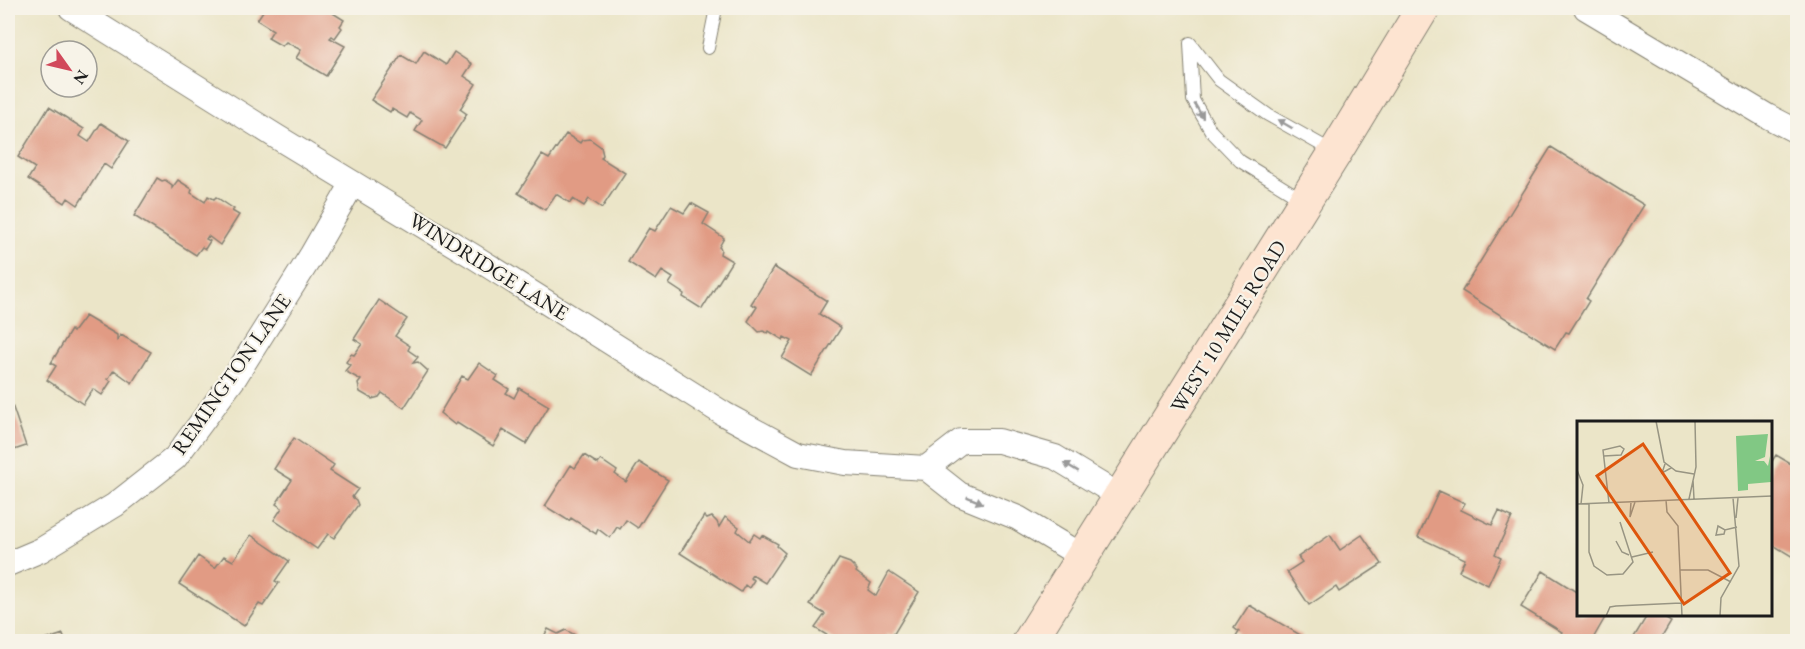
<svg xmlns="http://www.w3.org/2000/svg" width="1805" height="649" font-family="'EB Garamond',serif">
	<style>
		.building { fill: #e19b84 }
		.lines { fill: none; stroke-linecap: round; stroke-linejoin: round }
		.service-casing { stroke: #848072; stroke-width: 14 }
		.minor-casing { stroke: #848072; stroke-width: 26 }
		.secondary-casing { stroke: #848072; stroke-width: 35 }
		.service { stroke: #fff; stroke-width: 12 }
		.minor { stroke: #fff; stroke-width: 24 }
		.secondary { stroke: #fde4d1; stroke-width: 33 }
		.oneway { fill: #999 }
		.labels { text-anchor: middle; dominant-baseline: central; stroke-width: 4.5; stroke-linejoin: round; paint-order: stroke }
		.street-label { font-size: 21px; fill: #1c1c1c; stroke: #f7f3e8 }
		.inset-road { fill: none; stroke: #989583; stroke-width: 1.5 }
		.view { fill: #de560d; fill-opacity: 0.15; stroke: #de560d; stroke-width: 3 }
		.inset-edge { fill: none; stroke: #1c1c1c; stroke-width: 3 }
	</style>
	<rect width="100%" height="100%" fill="#f7f3e8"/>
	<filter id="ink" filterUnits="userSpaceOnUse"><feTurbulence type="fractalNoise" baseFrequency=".0167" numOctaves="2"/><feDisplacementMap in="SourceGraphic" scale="12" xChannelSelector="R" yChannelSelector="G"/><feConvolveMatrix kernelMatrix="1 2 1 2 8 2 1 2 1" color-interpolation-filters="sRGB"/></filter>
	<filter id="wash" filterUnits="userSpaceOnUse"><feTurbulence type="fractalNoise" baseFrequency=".008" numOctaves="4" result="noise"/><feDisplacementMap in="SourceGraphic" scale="24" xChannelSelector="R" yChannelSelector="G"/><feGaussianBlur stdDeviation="1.35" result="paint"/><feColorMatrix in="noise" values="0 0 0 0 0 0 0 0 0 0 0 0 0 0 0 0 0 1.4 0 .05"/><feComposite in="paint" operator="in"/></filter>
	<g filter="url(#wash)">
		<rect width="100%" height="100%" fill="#ebe5c8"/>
		<g id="blocks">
			<path class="building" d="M265,8H329L328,10L344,20L340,26L342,28L335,38L332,36L330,38L345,46L326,76L296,58L301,50L286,42L282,46L268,38L273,30L257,20Z
				M424,51L446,65L454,52L472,64L464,76L476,84L460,109L467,114L445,148L415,131L422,120L410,113L407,118L392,109L390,112L371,100L401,55L416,64Z
				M49,107L84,129L80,136L89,142L101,123L129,141L111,169L104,164L78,205L68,198L65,203L28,179L35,168L18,157Z
				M566,134L580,143L582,140L590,139L601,147L603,155L601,158L625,173L602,208L589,199L584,206L573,199L570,203L556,194L545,210L518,193L542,155L549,159Z
				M1551,147L1644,205L1586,299L1589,301L1569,333L1566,332L1555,349L1462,291Z
				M157,178L162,181L165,180L172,185V188L178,180L192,189L191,193L205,202L208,196L214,199L216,197L234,209L232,211L239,215L220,245L208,236L206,239L210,241L205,249L202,247L196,255L134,216Z
				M691,203L709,213L703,224L724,238L719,247L721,249L720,254L732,261L702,309L683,297L684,294L669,284L673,278L662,271L656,280L628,262L649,228L655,231L671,206L684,213Z
				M774,267L827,301L819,314L841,328L811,376L782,358L792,341L784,337L783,340L769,331L768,333L763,331L759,332L748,321L757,307L751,304Z
				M379,300L407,319L395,336L410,346L408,350L418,357L413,363L418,362L428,371L404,408L382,393L379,397L372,399L360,392L358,384L361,380L345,371L350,365L346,362L351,354L354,355L362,344L354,339Z
				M85,316L117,335V340L121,335L151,352L132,383L114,370L108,379L111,381L102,395L93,389L83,404L47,380L56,366L51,363L71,330L73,332Z
				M479,363L498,376L495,380L509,389L506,393L514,398L519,388L549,406L526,444L503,430L493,446L457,423L455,425L440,413L462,376L468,379Z
				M9,396L26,446L11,451L13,456L8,458V397Z
				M294,438L334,465L330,471L358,489L352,497L356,500L358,505L334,538L328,534L317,549L274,520L282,508L276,504L292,480L274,469Z
				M584,455L598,464L601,460L617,471L615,474L626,482L639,462L668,480L638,528L626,520L620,529L617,527L610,538L598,529L596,534L571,518L569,521L545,506L571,465L575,468Z
				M1776,455L1798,468V560L1770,543V464Z
				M1439,491L1465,503L1461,510L1492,525L1499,511L1512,517L1495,554L1501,557L1488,585L1459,571L1465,559L1418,537Z
				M704,516L707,519L712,517L717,522L719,527L725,517L739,527L737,531L749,541L754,534L760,538L762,535L778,544L777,546L785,553L765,583L752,575L750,578L754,580L749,588L745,585L741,592L680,553Z
				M251,535L289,561L275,581L279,583L263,606L259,604L244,626L179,584L198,556L215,568L224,556L233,561Z
				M1330,535L1340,550L1362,535L1382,564L1339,592L1336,587L1309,605L1287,572L1302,562L1298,557Z
				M839,559L850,563L857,570L856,572L871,583L868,590L876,596L889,572L919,592L892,637L888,634L884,642H838L815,628L825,614L810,605Z
				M1543,571L1578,593V614H1607L1591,642H1556L1562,632L1521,607Z
				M1249,605L1302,636L1298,642H1233L1239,632L1234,628Z
				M1648,614H1658L1671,622L1659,642H1631Z
				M548,629L558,634L566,630L575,635L577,642H541Z
				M63,634L65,642H42V641Z"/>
		</g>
	</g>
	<g filter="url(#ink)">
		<use href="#blocks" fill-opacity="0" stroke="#848072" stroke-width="1.5"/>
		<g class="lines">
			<defs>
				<path id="service" d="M708,48L716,8
					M1305,201L1240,161L1211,131L1193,100L1190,43L1219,80L1268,115L1334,152"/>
				<path id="minor" d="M71,8L277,137L473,256L724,414L798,454L845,463L926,468L959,494L1018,518L1083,557
					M1586,8L1767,116L1798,132
					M926,468L961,441H999L1055,457L1121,497
					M8,564L41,550L115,505L175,458L235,377L311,256L353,183"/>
				<path id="secondary" d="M1029,642L1335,153L1423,8"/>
			</defs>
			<use href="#service" class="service-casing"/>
			<use href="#minor" class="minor-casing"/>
			<use href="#secondary" class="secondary-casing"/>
			<use href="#service" class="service"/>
			<use href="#minor" class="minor"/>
			<use href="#secondary" class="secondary"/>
		</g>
		<defs><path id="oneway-solid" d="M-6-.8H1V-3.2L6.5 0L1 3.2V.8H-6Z" transform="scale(1.5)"/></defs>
		<g class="oneway">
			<use href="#oneway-solid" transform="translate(1199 111) rotate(59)"/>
			<use href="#oneway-solid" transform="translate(1285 124) rotate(-150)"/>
			<use href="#oneway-solid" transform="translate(1071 467) rotate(-149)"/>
			<use href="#oneway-solid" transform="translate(975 500) rotate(22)"/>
		</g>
	</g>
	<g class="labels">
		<g class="street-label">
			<text transform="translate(489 266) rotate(32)">WINDRIDGE LANE</text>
			<text transform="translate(1228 326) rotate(-58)">WEST 10 MILE ROAD</text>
			<text transform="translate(231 374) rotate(-55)">REMINGTON LANE</text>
		</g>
	</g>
	<g transform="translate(1577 421)">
		<rect width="195" height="195" fill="#ebe5c8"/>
		<path d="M191,13L188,36L178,40H187L191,45L193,35L194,61L171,63V69L161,70L159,15Z" fill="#81c884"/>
		<path class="inset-road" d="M79,0L87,41L99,50L117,53M27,35L44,34L47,28L43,25L26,29L32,82M88,43L85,52L94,47M0,49L6,64L4,83M116,59L117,78M112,78L119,46L118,0M89,79L90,91L101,105L105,195M54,81L53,96L58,81M0,83L195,75M12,83V131L17,145L30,154L46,153L56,141L43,101M159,97L161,77M148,109L147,113L139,114L141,105L148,109L160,106M39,120L45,131L52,134M55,136L76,131M103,149H131L154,161M29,195L33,186L39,185L104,182M143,195L144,177L162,145L156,77"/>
		<path class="view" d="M66,23L153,152L107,183L20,55Z"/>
		<rect width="195" height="195" class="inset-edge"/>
	</g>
	<rect width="1805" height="649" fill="none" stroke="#f7f3e8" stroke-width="30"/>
	<g transform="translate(69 69) rotate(124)"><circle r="28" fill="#f7f3e8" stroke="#9f9d96" stroke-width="1.5"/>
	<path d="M0-4.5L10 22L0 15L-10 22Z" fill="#d1495b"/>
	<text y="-9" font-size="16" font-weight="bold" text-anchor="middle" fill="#1c1c1c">N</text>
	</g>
</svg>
